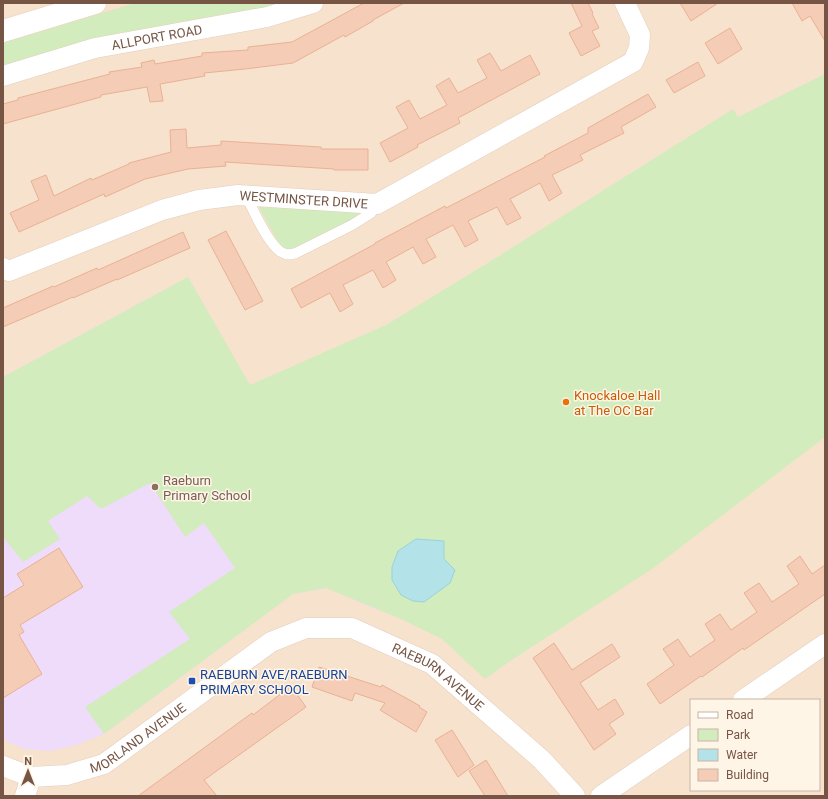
<svg xmlns="http://www.w3.org/2000/svg" width="828" height="799" font-family="Roboto,sans-serif">
	<style>
		.residential { fill: #f6e2cd; fill-rule: evenodd }
		.education { fill: #eedcfa }
		.green { fill: #d2ecbd }
		.water { fill: #b3e3e8; stroke: #98d3db }
		.building { fill: #f5ccb5; stroke: #e9b194 }
		.lines { fill: none; stroke-linecap: round; stroke-linejoin: round }
		.lane-casing { stroke: #e4cebe; stroke-width: 11 }
		.street-casing { stroke: #e4cebe; stroke-width: 21 }
		.secondary-casing { stroke: #eacfba; stroke-width: 23 }
		.lane { stroke: #fff; stroke-width: 10 }
		.street { stroke: #fff; stroke-width: 20 }
		.secondary { stroke: #fff; stroke-width: 22 }
		.food-dot { fill: #e8710a; stroke: #fff5e7; stroke-width: 1.5 }
		.education-dot { fill: #8d6e63; stroke: #fff5e7; stroke-width: 1.5 }
		.transit-dot { fill: #1a4fb4; stroke: #fff5e7; stroke-width: 1.5 }
		.labels { text-anchor: middle; dominant-baseline: central; stroke-width: 3; stroke-linejoin: round; paint-order: stroke }
		.street-label { font-size: 13px; fill: #765545; stroke: #fff5e7 }
		.food-label { font-size: 13px; fill: #c56008; stroke: #fff5e7; text-anchor: start }
		.education-label { font-size: 13px; fill: #785e54; stroke: #fff5e7; text-anchor: start }
		.transit-label { font-size: 13px; fill: #164399; stroke: #fff5e7; text-anchor: start }
	</style>
	<rect width="100%" height="100%" fill="#fef1df"/>
	<path class="residential" d="M3,3H825V796H3ZM691,700H819V790H691Z"/>
	<path class="education" d="M188,277L377,610L327,588L293,594L104,734L77,745L50,751L24,749L3,739V377Z"/>
	<path class="green" d="M135,3H287L3,67V43Z
		M825,74V437L652,569L510,661L485,679L442,639L401,619L326,588L293,594L104,734L85,707L190,639L169,612L235,568L204,523L185,537L150,483L101,509L87,496L48,521L60,539L23,562L3,537V377L188,277L250,385L386,325L491,261L733,109L738,117Z
		M259,207L362,211V218L292,252L279,244Z"/>
	<path class="water" d="M416,539L444,541V559L455,570L450,583L424,602L413,601L401,595L392,580V567L398,551Z"/>
	<path class="building" d="M364,3H404L373,20V21L345,37L344,35L293,63L245,69L204,73L205,76L160,84L163,101L150,102L147,87L101,95V97L3,124V104L18,100V98L110,74L109,72L142,67L141,63L154,60L155,64L202,56V53L248,50V47L292,42Z
		M571,3H588L593,13L592,14L599,28L592,31L600,46L581,56L569,33L582,26Z
		M680,3H718L691,21Z
		M792,3H825V41L810,16L802,21Z
		M730,28L742,49L718,64L705,43Z
		M490,53L501,71L530,55L540,74L458,118L460,123L417,145L418,147L390,162L380,143L408,128L396,107L409,100L420,119L447,105L436,86L449,78L458,93L487,78L477,60Z
		M698,62L705,76L674,93L666,80Z
		M648,94L656,107L621,127L624,133L580,155L583,160L552,175L562,193L549,201L540,183L510,199L521,218L507,225L497,207L468,221L478,240L465,247L453,225L426,239L436,257L423,264L413,247L386,262L396,280L383,288L373,270L343,285L353,304L340,312L330,293L301,308L291,289L375,244V243L445,206L446,208L545,157L544,156L588,133V128Z
		M186,129L187,148L221,145V141L321,147V149H368V170H334V169L225,162L226,166L188,169L145,179L105,197L104,194L19,232L10,213L39,200L31,181L46,175L54,196L91,178L92,180L129,164V163L171,152L170,130Z
		M226,231L263,301L245,310L208,240Z
		M183,232L190,248L117,280V279L73,298V297L3,327V308L53,286L54,287L97,268L98,270Z
		M59,548L83,587L20,625L24,632L19,635L42,674L3,698V598L24,585L17,574Z
		M800,556L812,574L825,565V594L744,650L743,648L702,677L701,676L660,704L647,684L674,665L663,649L678,639L690,657L715,640L705,624L720,614L731,630L757,612L744,593L759,583L772,602L799,584L787,566Z
		M554,643L572,670L612,644L620,657L580,683L598,710L615,699L624,714L609,724L616,734L594,750L533,658Z
		M319,667L381,687L382,685L406,698L420,706L419,707L427,712L416,732L380,710L385,703L355,693L352,701L312,687Z
		M291,686L306,707L204,780L217,796H138L252,713L253,715Z
		M452,730L474,765L458,777L435,740Z
		M486,760L494,773L508,796H485L469,771Z"/>
	<g class="lines">
		<defs>
			<path id="lane" d="M246,195C253,210 268,244 281,252C286,255 291,255 296,253L352,225L371,213L377,204"/>
			<g id="street">
				<path id="s1" d="M3,76L95,48L267,17L313,3"/>
				<path id="s2" d="M3,268L9,271L162,210L199,200L238,195L377,204L633,62L639,48L640,35L625,3"/>
				<path d="M743,700L825,644"/>
				<path id="s3" d="M3,766L31,777L67,775L104,764L271,642L306,628H352L432,664L542,760L575,796"/>
				<path d="M25,796L31,777"/>
				<path d="M601,796L691,735"/>
			</g>
			<path id="secondary" d="M3,31L95,3"/>
		</defs>
		<use href="#lane" class="lane-casing"/>
		<use href="#street" class="street-casing"/>
		<use href="#secondary" class="secondary-casing"/>
		<use href="#lane" class="lane"/>
		<use href="#street" class="street"/>
		<use href="#secondary" class="secondary"/>
	</g>
	<circle class="food-dot" cx="566" cy="402" r="4"/>
	<circle class="education-dot" cx="155" cy="487" r="4"/>
	<rect class="transit-dot" x="188" y="677" width="8" height="8" rx="2"/>
	<g class="labels">
		<g class="street-label">
			<text stroke="none"><textPath href="#s1" startOffset="159">ALLPORT ROAD</textPath></text>
			<text stroke="none"><textPath href="#s2" startOffset="315">WESTMINSTER DRIVE</textPath></text>
			<text stroke="none"><textPath href="#s3" startOffset="495">RAEBURN AVENUE</textPath></text>
			<text stroke="none"><textPath href="#s3" startOffset="147">MORLAND AVENUE</textPath></text>
		</g>
		<g class="food-label">
			<text x="574" y="395">Knockaloe Hall<tspan x="574" dy="15">at The OC Bar</tspan></text>
		</g>
		<g class="education-label">
			<text x="163" y="480">Raeburn<tspan x="163" dy="15">Primary School</tspan></text>
		</g>
		<g class="transit-label">
			<text x="200" y="674">RAEBURN AVE/RAEBURN<tspan x="200" dy="15">PRIMARY SCHOOL</tspan></text>
		</g>
	</g>
	<rect width="828" height="799" fill="none" stroke="#765545" stroke-width="8"/>
	<rect x="690" y="699" width="130" height="92" fill="#fff5e7" stroke="#c8b5a6"/>
	<rect x="698" y="712" width="20" height="6" fill="#ffffff" stroke="#c8b5a6"/>
	<text x="726" y="719" font-size="12" fill="#765545">Road</text>
	<rect x="698" y="729" width="20" height="12" fill="#d2ecbd" stroke="#c8b5a6"/>
	<text x="726" y="739" font-size="12" fill="#765545">Park</text>
	<rect x="698" y="749" width="20" height="12" fill="#b3e3e8" stroke="#c8b5a6"/>
	<text x="726" y="759" font-size="12" fill="#765545">Water</text>
	<rect x="698" y="769" width="20" height="12" fill="#f5ccb5" stroke="#c8b5a6"/>
	<text x="726" y="779" font-size="12" fill="#765545">Building</text>
	<g transform="translate(28 771)" stroke="#fff5e7" stroke-width="3" paint-order="stroke">
	<path d="M0-3L7 15L0 10L-7 15Z" fill="#765545"/>
	<text y="-6" font-size="11" font-weight="bold" text-anchor="middle" fill="#765545">N</text>
	</g>
</svg>
